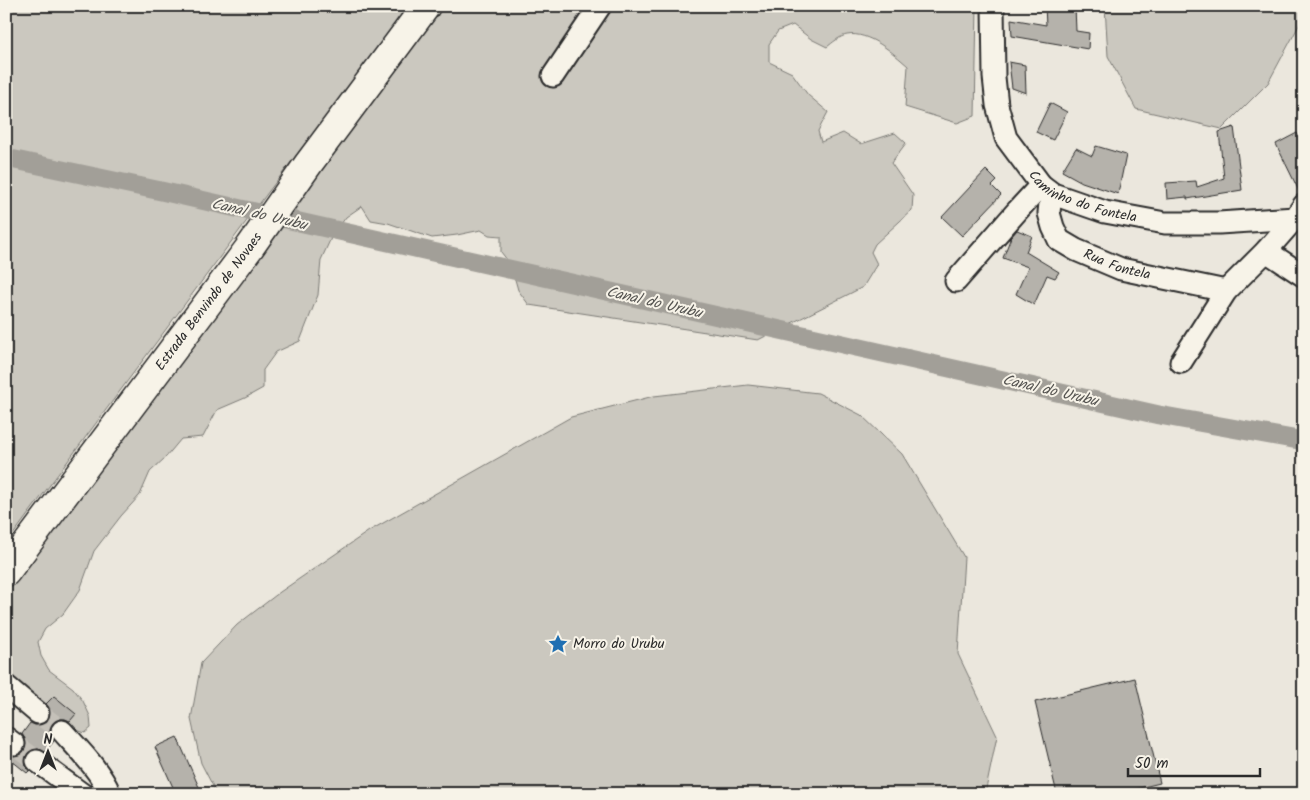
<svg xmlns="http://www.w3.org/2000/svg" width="1310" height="800" font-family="Kalam,sans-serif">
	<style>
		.green { fill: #cbc8bf; stroke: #7b7a75 }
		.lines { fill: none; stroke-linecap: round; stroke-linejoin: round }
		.canal { stroke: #a29f98; stroke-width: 19 }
		.building { fill: #b5b2ab; stroke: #2b2b2b }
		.street-tunnel { stroke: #c5c1b9; stroke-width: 21; stroke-dasharray: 21 11; stroke-linecap: butt }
		.street-casing { stroke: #2b2b2b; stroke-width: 25 }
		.secondary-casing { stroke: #2b2b2b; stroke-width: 31 }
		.street { stroke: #f7f3e8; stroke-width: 21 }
		.secondary { stroke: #f7f3e8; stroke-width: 28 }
		.labels { text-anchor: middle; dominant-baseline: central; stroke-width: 4; stroke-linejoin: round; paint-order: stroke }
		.street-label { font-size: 14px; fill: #2b2b2b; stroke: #f7f3e8 }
		.poi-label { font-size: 14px; fill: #2b2b2b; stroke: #f7f3e8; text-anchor: start }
		.water-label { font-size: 15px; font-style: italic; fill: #555451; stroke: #f7f3e8 }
	</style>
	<rect width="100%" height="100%" fill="#ebe7dd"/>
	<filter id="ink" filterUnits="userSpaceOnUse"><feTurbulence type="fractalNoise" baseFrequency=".02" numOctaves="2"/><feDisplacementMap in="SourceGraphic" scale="10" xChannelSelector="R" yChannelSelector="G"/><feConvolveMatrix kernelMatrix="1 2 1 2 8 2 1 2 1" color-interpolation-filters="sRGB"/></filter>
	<g filter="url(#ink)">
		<path class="green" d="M6,6H410L269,191L6,544Z
			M441,6H977L975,116L957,123L905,107L908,66C893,53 869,31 847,35C840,36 832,43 827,47L811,39L793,25L778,31L769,44V62L792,73L808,95L828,112L818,131L821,142L843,133L861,144L895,133L906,143L891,163L913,195L912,210L875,244L871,252L877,264L863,287L758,340L529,305L518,290L511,265L501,252V236L489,235L481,230L457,235L432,238L388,223L371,220L362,206L346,217L331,238L321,260L318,295L300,341L276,352L263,370V388L245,398L217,410L203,437L181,439L166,457L150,472L140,495L121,516L94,551L80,590L63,614L45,629L38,642L41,656L49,670L73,688L83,701L90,716L91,728L85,733L74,729L6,677V590L150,402L344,132Z
			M1105,6H1304V16L1268,83L1222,129L1136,109L1108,56Z
			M748,385L818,393L861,415L902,454L964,557L958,654L997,736L985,794H217L201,763L191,719L201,663L237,625L280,592L369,531L571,417L654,396Z"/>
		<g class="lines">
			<path class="canal" d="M6,158L161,191L1159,415L1304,441"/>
		</g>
		<path class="building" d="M1045,6H1075L1076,31L1089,33L1088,49L1012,36L1011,19L1046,25Z
			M1009,62L1025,65L1026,93L1012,88Z
			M1050,103L1067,112L1053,140L1036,132Z
			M1234,127L1242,190L1187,199V197L1167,199L1166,183L1196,181L1197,187L1224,178L1219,132Z
			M1297,133L1304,146V193H1300L1276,144Z
			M1096,146L1126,155L1118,194L1082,182L1062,171L1076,148L1092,156Z
			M986,170L997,181L992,186L1001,195L962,236L942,217Z
			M1017,230L1032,236L1026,252L1059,272L1055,278L1047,275L1034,305L1016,294L1028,267L1003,258L1011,237Z
			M1135,678L1160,783L1115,794H1057L1035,702Z
			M54,696L76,714L70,721L65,719H60L53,722L50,727V733L54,741L45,752L38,749L32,750L27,753L25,760L26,766L29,771L27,773L6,756V754L13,756L19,755L24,752L26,745L25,739L22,734L30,723L35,725H42L48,721L50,715V709L46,704Z
			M177,737L202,794H176L155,747Z"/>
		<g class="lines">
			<path class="street-tunnel" d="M38,713L62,731
				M14,744L37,761"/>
			<defs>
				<g id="street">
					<path id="s1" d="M993,6L994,77L997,105L1006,138L1041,185L1053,194L1105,212L1165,223H1219L1295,218L1304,205"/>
					<path d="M553,76L600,6"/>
					<path id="s2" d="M1053,194L1050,203L1049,213L1053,227L1059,240L1076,250L1121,269L1226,291"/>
					<path d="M1266,251L1304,276"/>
					<path d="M956,281L1018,210L1041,185"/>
					<path d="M1181,362L1226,291L1266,251L1295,218"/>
					<path d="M6,686L38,713"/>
					<path d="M62,731C80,751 99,769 110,794"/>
					<path d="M6,738L14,744"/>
					<path d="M37,761L82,794"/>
				</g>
				<g id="secondary">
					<path id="s3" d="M6,572L250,247L309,163L426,6"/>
				</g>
			</defs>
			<use href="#street" class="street-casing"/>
			<use href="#secondary" class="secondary-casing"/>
			<use href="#street" class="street"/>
			<use href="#secondary" class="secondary"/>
		</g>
	</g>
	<defs>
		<symbol id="sight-bare" viewBox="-9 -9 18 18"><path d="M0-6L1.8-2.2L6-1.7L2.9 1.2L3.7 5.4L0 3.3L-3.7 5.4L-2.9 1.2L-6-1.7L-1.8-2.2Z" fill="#1f6fb2" stroke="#f7f3e8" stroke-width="2.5" paint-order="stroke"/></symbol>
	</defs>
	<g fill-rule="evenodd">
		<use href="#sight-bare" x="544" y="630" width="28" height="28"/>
	</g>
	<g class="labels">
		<g class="street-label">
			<text stroke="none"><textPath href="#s1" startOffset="235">Caminho do Fontela</textPath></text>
			<text stroke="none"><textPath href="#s2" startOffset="112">Rua Fontela</textPath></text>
			<text stroke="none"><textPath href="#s3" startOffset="338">Estrada Benvindo de Novaes</textPath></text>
		</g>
		<g class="poi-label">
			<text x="573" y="644">Morro do Urubu</text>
		</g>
		<g class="water-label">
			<text transform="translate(259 215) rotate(13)">Canal do Urubu</text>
			<text transform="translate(654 303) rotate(13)">Canal do Urubu</text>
			<text transform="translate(1050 391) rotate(13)">Canal do Urubu</text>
		</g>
	</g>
	<rect width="1310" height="800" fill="none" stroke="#f7f3e8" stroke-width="25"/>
	<rect x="12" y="12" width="1285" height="775" fill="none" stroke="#2b2b2b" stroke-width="2" filter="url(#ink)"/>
	<g transform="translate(48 752)" stroke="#f7f3e8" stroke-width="4" paint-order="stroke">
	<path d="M0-4L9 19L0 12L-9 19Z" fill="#2b2b2b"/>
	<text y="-8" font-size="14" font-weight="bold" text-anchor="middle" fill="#2b2b2b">N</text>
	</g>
	<path d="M1128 768v8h132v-8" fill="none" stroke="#2b2b2b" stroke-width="2.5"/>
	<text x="1135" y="768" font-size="15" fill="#2b2b2b" stroke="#f7f3e8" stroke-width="4" paint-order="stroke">50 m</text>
</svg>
